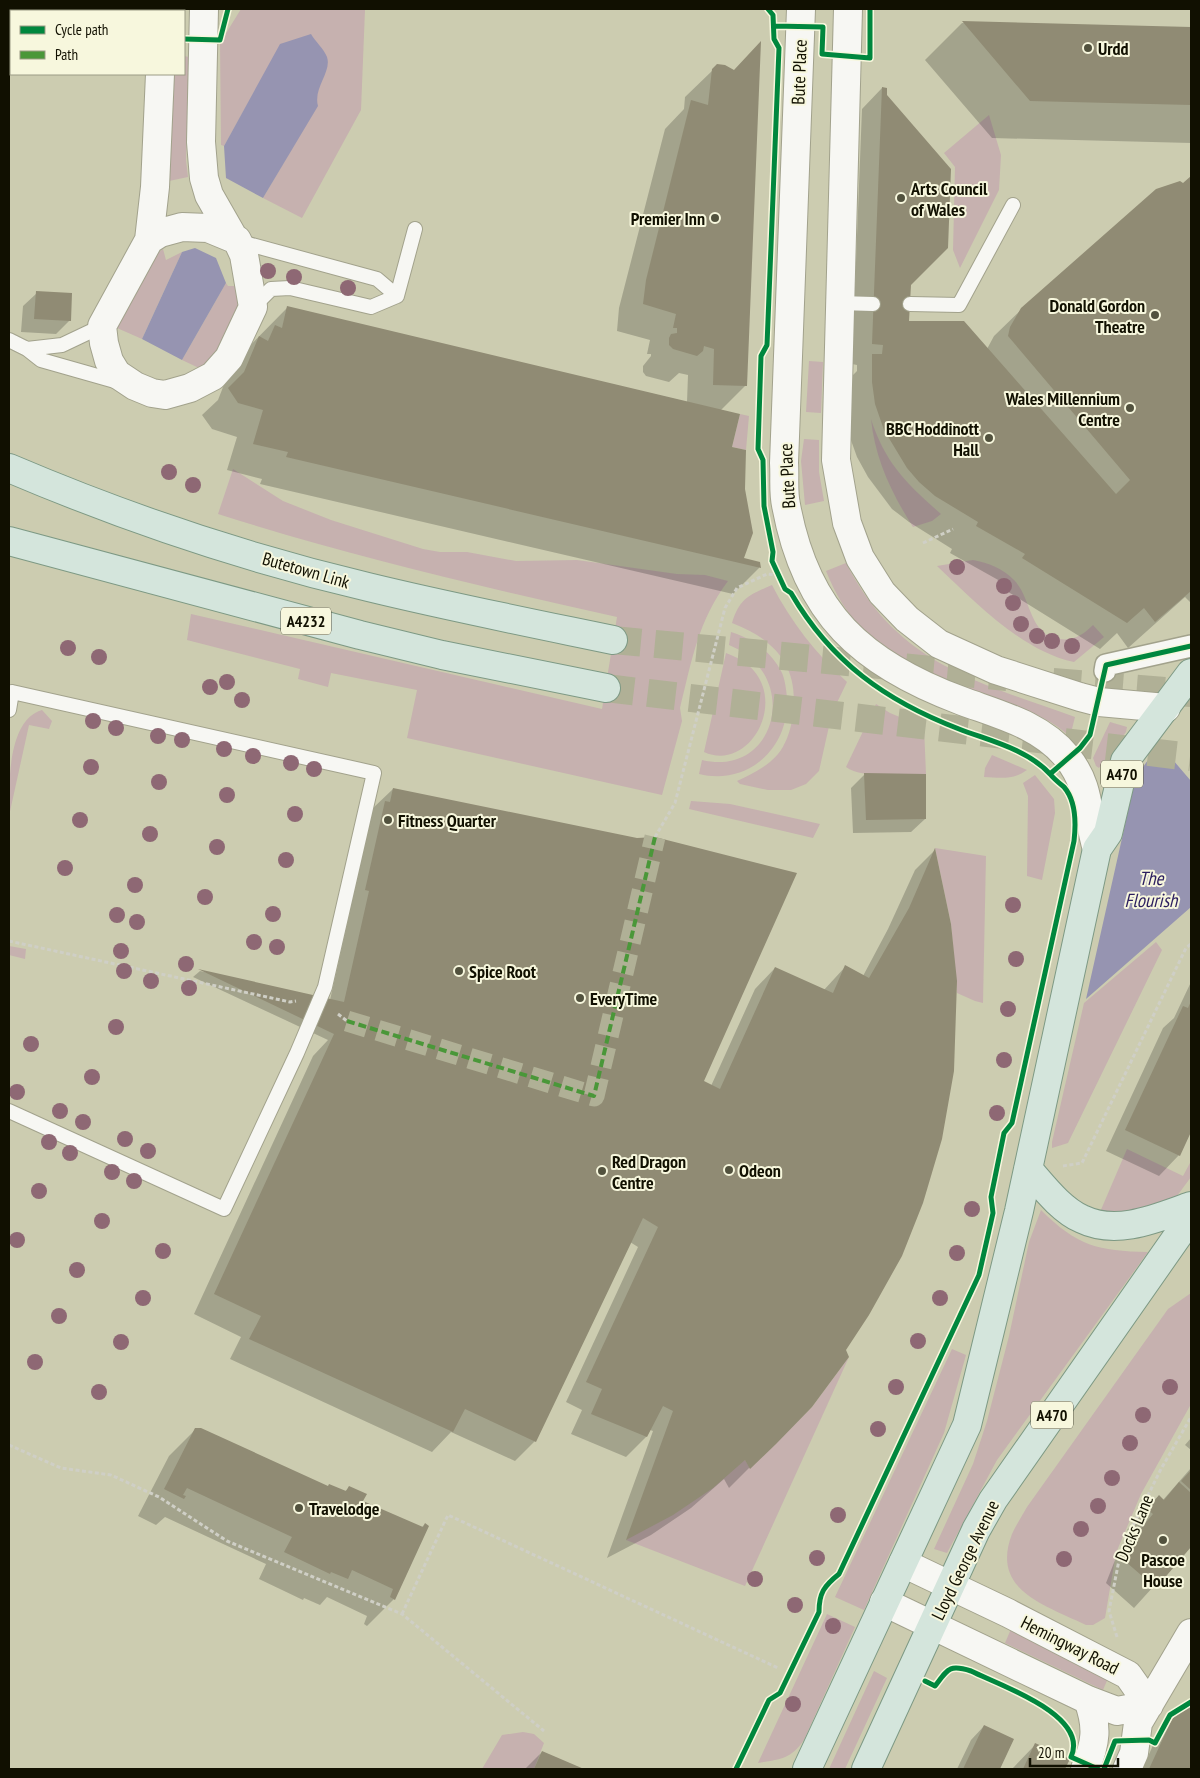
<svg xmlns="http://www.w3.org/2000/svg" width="1200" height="1778" font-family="'PT Sans Narrow',sans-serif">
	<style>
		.green { fill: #c6b1af }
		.water { fill: #9694b1 }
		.shadow { fill: #0003 }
		.building { fill: #908b74 }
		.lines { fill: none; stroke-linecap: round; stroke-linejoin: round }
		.pedestrian-tunnel { stroke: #b0b096; stroke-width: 21; stroke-dasharray: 21 11; stroke-linecap: butt }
		.primary-tunnel { stroke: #b0b096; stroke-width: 28; stroke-dasharray: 28 14; stroke-linecap: butt }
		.service-casing { stroke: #a2a28c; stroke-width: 16 }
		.pedestrian-casing { stroke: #a2a28c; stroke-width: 24 }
		.minor-casing { stroke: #a2a28c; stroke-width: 30 }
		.primary-casing { stroke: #7d9984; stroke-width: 30 }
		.path { stroke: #cfcfc6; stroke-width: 3; stroke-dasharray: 4 2.5; stroke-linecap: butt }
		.service { stroke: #f7f7f3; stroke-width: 14 }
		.pedestrian { stroke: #f7f7f3; stroke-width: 21 }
		.minor { stroke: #f7f7f3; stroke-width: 28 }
		.primary { stroke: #d4e5dc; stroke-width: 28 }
		.quiet { stroke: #4a9739; stroke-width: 4; stroke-dasharray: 8 4; stroke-linecap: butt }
		.cycleway-casing { stroke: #f7f7dd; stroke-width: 8 }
		.cycleway { stroke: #00873e; stroke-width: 5 }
		.tree { fill: #8e6874 }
		.poi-dot { fill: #52523e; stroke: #f7f7dd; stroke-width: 2 }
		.labels { text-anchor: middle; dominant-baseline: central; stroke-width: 4; stroke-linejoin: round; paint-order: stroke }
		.shield { fill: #f7f7dd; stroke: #565543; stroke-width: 1 }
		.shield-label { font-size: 16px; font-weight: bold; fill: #111001 }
		.poi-label { font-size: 18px; font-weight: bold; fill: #111001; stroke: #f7f7dd; text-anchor: start }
		.street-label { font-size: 18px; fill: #111001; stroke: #f7f7dd }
		.water-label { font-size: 19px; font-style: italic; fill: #2b1e5f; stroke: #f7f7dd }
	</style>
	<rect width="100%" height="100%" fill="#ccccb0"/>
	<path class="green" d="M241,9L365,10L361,110L302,218L263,198L317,106L315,97L327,67L281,44L224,146L221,145L220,43Z
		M184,56L189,57L186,160L188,177L169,181L173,74H184Z
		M989,115L1001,155L999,190L960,268L953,250L955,167L944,153Z
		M163,249L166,260L182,252L142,339L117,328L155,255Z
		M226,283L228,286H239C241,314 224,354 199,368L182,360Z
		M809,361L823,362L821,413L806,412Z
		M740,414L749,416L746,450L732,447Z
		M871,419C885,463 907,484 941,514L932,521L913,527C892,494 875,459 871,419Z
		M804,439L819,440V472L824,501L805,505L801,461Z
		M233,469L283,501L331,520L423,549L440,552H467L516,561L577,560L677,574L705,575L728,581C698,621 692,660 680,708L682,721L662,795L407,738L417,690L331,673L328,687L298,679L300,669L187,640L191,614L602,709L617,617C483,587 349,556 218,514Z
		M973,560C989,563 1002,568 1014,580C1032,598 1028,634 1059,639C1073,641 1083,635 1093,625L1104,637L1074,662C1023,652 974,601 937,566Z
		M846,563C898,664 975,681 1075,717L1070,737C1049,717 1023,709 996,699C953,683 899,663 865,631C847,615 835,593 826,571Z
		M772,585C791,622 816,654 847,682L832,713L819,771L806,784L791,790H768L740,784L737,781C752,774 767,767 778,754C785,746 791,730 792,719C801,669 777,640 732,623C740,597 750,595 772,585Z
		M731,632C752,639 770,650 781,671C785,678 786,689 787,697C790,747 749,786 699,774L702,760C777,778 802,674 729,645Z
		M726,653C733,656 741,659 747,664C790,699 750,773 704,752Z
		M876,704L890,713L924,727L926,774C906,774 861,779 846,767Z
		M42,710L52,721L49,729L29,725L9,816C9,786 7,720 42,710Z
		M1110,722L1127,727L1126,732L1099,768L1096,766L1093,758Z
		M992,755L1027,770C1013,780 1001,778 984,777L985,768Z
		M1035,775L1054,799L1055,813L1042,880L1027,876L1028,796L1023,783Z
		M691,801L730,804L820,824L813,838L689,809Z
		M935,848L986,856L983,1003L975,1001L957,993L951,924Z
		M1156,942L1162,950L1068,1143L1052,1148V1142L1084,1003Z
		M9,946L26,949L25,959L9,955Z
		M1127,1149L1183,1176L1191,1161V1177L1177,1196L1161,1209L1137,1217L1100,1212Z
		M1041,1210C1077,1246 1098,1251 1148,1252L997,1460L947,1553L934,1549L973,1464L987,1421L1009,1336L1029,1242Z
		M1191,1293V1404L1141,1494L1116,1553L1105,1618L1093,1625H1086C1046,1605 990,1591 1012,1534C1016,1525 1022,1516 1027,1507L1168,1309Z
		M952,1349L966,1355L944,1433L864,1610L835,1597Z
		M849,1357L745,1586L626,1540L745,1460L750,1468L812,1407Z
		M827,1614L855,1627L804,1740C790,1760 780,1759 758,1763Z
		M1011,1629L1109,1676L1103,1690L1005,1643Z
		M874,1671L887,1678L845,1769H829Z
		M523,1732L534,1734L544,1743L534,1769H482L502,1735Z"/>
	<path class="water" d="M311,34C315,41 324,49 327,57C332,72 313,88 318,106L263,198L226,178L224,146L280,44Z
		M195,248L216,258L226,283L182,360L142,339L182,252Z
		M1161,746L1191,781V907L1086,999L1133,789C1139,771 1147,759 1161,746Z"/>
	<path class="shadow" d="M962,23L1191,28V143L992,138L925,60Z
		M713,70L746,385L721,410L730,448L743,559L759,563V568L733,594L260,484L262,479L227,470L237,437L212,429L202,415L218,400L232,364L287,308L687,402L688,375L679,373L669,382L646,376L643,372V366L651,356V354H647L650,340L617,331L619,308L665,129L684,109L685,97Z
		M882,88L910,285L907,321L987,349L994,336L1022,309L1191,178V603L1185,597L1128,648L1117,633L1100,649L997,585L1000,581L950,553L952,549L909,522L892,509L868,477L857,457L848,432L846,382L857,371V365L852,364L862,109Z
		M37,293L70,320L56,334L21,332L23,306Z
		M865,774L925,819L911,832L853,833L851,788Z
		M393,789L703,1081L711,1086L755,989L775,968L823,991L846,966L863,976L888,929L915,870L934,851L811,1406L729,1488L724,1479L691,1508L651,1535L607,1558L653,1431L650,1430L646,1437L626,1457L571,1434L582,1410L566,1402L638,1247L630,1242L535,1441L515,1461L451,1432L432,1452L230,1359L241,1337L194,1314L313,1056L328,1040L193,977L200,971L330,1000L350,911L345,910L372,809Z
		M1191,982V1129L1179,1155L1159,1176L1106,1151L1163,1028L1174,1018Z
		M196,1429L327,1487L344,1492L349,1488L362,1502L421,1528L425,1524L394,1599L367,1626L364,1624L367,1616L327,1597L320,1605L304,1598L303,1600L259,1579L266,1564L165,1517L156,1525L138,1516L169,1456Z
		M1191,1438V1450L1185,1445Z
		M1191,1468V1545L1134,1608L1106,1583L1117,1555L1134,1535L1127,1530L1159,1497L1163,1500Z
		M1191,1705V1769H1137L1146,1761L1158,1734L1180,1712Z
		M984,1726L1013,1740L999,1769H957L971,1740Z
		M1035,1745L1068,1760L1064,1769H1012Z
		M542,1752L581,1769H525Z"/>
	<path class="building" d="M962,21L1191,27V105L1030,101Z
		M761,41L747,386L713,385L714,349L704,346L703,351L697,356L673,349L669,345V338L671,334L677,333V328H673L676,314L643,304L646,280L691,100L708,105L712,69L717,64L725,65L734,70Z
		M882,87L887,88V95L951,169L948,248L911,285L909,321H964L1116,494L1130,480L1008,336L1010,327L1021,308L1156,189L1180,181L1183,183L1191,176V591L1155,622L1144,608L1127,623L1022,558L1025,554L976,526L978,522L935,496L919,482L907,468L884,430L875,404L872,382V354H882L883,345L872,344Z
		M36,291L72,293L71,321L34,319Z
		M287,306L740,414L732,447L746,450L745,489L753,533L744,558L760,562L761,568L286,457L288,452L253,444L263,410L238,403L228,388L244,372L259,336L268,341L275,325L282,328Z
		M864,773L926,774V819L866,820Z
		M393,788L637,838L655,837L797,873L704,1081L720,1089L775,967L833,993L845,965L869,978L909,908L935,848L951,924L957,981L954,1071L942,1139L923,1203L902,1256L869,1315L846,1350L849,1357L812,1407L776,1444L750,1469L745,1460L713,1488L673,1515L626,1540L673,1411L663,1406L647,1437L591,1414L602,1389L586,1382L658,1227L643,1218L536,1442L465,1409L453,1432L249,1339L261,1316L214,1294L334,1034L198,969L344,1002L369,891L365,890L385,801L390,802Z
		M1191,1001V1132L1180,1156L1125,1130L1183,1006L1188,1008Z
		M195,1428H201L328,1486L329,1484L346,1491L349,1486L367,1494L363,1501L423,1527L425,1523L429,1526L395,1600L390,1597L393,1589L352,1570L348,1579L331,1572L330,1574L284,1552L292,1537L187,1488L183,1495L186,1496L184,1499L164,1489Z
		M1191,1470V1490L1181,1481Z
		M1179,1482L1191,1493V1547L1156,1588L1126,1562L1137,1533L1153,1514L1147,1509L1159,1495L1164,1500Z
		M1191,1704V1769H1149L1172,1719Z
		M984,1725L1014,1739L1000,1769H963Z
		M1035,1743L1070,1759L1065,1769H1023Z
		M542,1751L584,1769H534Z"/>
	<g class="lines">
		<path class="pedestrian-tunnel" d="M347,1021L594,1096L655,837"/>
		<path class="primary-tunnel" d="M613,640L1007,677
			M1053,682L1191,693
			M606,688L1191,757"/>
		<defs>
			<path id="service" d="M237,241L377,279L397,296
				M397,296L415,229
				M839,303L873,304
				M910,304L959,305L1013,205
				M253,307L271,289L290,288L371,307L397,296
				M102,326L62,345L27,349L41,360L122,383
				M9,340L27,349
				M9,710L12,692L374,773L325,987L297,1053L224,1209L9,1111"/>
			<path id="pedestrian" d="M1105,671L1106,665L1191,646"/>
			<path id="minor" d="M204,9L201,142L204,178L209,195L233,237
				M801,9L784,463C785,477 783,492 786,505C806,614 862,664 962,701C1000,715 1041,725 1067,757C1092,788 1086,815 1097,849
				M848,9L836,460L847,523L860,558L882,593L907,619L939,644L996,670L1080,697L1099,702L1166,708
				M160,11V9
				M182,227L208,228L237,240L244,255L253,307L229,358L213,376L190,388L165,395L152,393L135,386L117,374L109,361L104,343L102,326L149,240L160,233Z
				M149,240L155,187L160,74
				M903,1563L1008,1613L1128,1675L1149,1705
				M884,1602L1088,1700L1117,1711L1149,1705
				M1085,1769C1096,1743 1098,1727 1088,1700
				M1127,1769L1134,1753L1138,1723L1191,1633"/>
			<path id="primary" d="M9,468C124,517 246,558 368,587C450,607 531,623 613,640
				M9,541L360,635L442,655L606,688
				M1028,1169C1043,1186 1061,1210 1082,1219C1117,1236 1157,1218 1191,1206
				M807,1769L967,1425L1019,1211L1097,849L1108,833L1125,761L1191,673
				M866,1769L976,1530L993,1500L1191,1217"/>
		</defs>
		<use href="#service" class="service-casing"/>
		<use href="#pedestrian" class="pedestrian-casing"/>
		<use href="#minor" class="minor-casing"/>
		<use href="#primary" class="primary-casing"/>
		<path class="path" d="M923,543L953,529
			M655,837L675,803L725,608L737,588L767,574L777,575
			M9,941L290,1002L296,1001
			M338,1014L347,1021
			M1063,1166L1082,1163L1186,948L1191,944
			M9,1445L61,1468L111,1475L159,1497L227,1541L402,1614L544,1731
			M402,1614L448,1515L778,1668
			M1117,1637L1109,1611L1121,1550L1161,1469L1191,1417"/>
		<use href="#service" class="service"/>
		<use href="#pedestrian" class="pedestrian"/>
		<use href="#minor" class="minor"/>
		<use href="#primary" class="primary"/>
		<path class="quiet" d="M347,1021L594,1096L655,837"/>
		<defs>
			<path id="cycleway" d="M768,9L773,15L774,39L779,48L767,345L761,356L758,449L763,460L764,506L773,552L772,561L785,589L791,593C831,662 886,701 959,729C990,741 1027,749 1050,774
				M774,26L823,27L822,54L870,58V9
				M184,39L220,40L228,9
				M925,1681L935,1686C948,1669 949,1664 971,1671C999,1685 1090,1715 1071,1757L1098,1769
				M736,1769L769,1700L780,1693L819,1612C819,1593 824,1586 839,1574L979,1275L993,1213L991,1197L1004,1133L1012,1123L1074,841C1076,824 1076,801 1064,787C1059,783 1054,779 1050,774L1080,748L1090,735L1106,665L1191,646
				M1104,1769L1115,1741L1149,1740L1155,1743L1170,1715L1191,1702"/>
		</defs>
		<use href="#cycleway" class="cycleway-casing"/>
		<use href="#cycleway" class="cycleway"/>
	</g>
	<g class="tree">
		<circle cx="268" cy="271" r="8"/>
		<circle cx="294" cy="277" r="8"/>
		<circle cx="348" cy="288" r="8"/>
		<circle cx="169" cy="472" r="8"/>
		<circle cx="193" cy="485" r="8"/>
		<circle cx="957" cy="567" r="8"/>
		<circle cx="1004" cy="586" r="8"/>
		<circle cx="1013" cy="603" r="8"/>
		<circle cx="1021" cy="624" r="8"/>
		<circle cx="1037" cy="636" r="8"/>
		<circle cx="1052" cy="641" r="8"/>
		<circle cx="1072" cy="646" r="8"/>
		<circle cx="68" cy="648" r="8"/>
		<circle cx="99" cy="657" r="8"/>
		<circle cx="227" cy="682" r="8"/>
		<circle cx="210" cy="687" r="8"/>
		<circle cx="242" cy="700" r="8"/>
		<circle cx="93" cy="721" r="8"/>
		<circle cx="116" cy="728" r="8"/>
		<circle cx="158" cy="736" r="8"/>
		<circle cx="182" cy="740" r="8"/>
		<circle cx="224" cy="749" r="8"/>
		<circle cx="253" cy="756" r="8"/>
		<circle cx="291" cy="763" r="8"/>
		<circle cx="91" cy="767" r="8"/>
		<circle cx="314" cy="769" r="8"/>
		<circle cx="159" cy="782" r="8"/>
		<circle cx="227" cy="795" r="8"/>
		<circle cx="295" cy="814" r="8"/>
		<circle cx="80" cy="820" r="8"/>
		<circle cx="150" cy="834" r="8"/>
		<circle cx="217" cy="847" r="8"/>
		<circle cx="286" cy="860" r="8"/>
		<circle cx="65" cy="868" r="8"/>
		<circle cx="135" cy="885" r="8"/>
		<circle cx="205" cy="897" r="8"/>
		<circle cx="1013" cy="905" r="8"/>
		<circle cx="273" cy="914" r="8"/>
		<circle cx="117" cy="915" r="8"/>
		<circle cx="137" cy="922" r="8"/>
		<circle cx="254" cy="942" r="8"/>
		<circle cx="277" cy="947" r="8"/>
		<circle cx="121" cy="951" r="8"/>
		<circle cx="1016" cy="959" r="8"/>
		<circle cx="186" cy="964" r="8"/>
		<circle cx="124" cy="971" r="8"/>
		<circle cx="151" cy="981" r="8"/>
		<circle cx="189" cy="988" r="8"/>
		<circle cx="1008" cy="1009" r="8"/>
		<circle cx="116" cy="1027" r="8"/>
		<circle cx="31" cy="1044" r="8"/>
		<circle cx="1004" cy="1060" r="8"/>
		<circle cx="92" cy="1077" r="8"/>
		<circle cx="17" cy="1092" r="8"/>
		<circle cx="60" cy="1111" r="8"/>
		<circle cx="997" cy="1113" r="8"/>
		<circle cx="83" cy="1122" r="8"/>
		<circle cx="125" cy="1139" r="8"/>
		<circle cx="49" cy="1142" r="8"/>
		<circle cx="148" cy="1151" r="8"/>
		<circle cx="70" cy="1153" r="8"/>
		<circle cx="112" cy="1172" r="8"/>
		<circle cx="134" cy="1181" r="8"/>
		<circle cx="39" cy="1191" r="8"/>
		<circle cx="972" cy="1209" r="8"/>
		<circle cx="102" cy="1221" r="8"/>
		<circle cx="17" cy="1240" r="8"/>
		<circle cx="163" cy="1251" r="8"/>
		<circle cx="957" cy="1253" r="8"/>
		<circle cx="77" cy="1270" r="8"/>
		<circle cx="143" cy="1298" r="8"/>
		<circle cx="940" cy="1298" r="8"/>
		<circle cx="59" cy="1316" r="8"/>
		<circle cx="918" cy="1341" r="8"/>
		<circle cx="121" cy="1342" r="8"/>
		<circle cx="35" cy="1362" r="8"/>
		<circle cx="896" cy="1387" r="8"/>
		<circle cx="1170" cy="1387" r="8"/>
		<circle cx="99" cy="1392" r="8"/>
		<circle cx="1143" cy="1415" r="8"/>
		<circle cx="878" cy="1429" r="8"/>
		<circle cx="1130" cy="1443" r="8"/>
		<circle cx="1112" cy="1478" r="8"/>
		<circle cx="1098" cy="1506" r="8"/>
		<circle cx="838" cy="1515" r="8"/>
		<circle cx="1081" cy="1529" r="8"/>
		<circle cx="817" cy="1558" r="8"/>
		<circle cx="1064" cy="1559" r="8"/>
		<circle cx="755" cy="1579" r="8"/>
		<circle cx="795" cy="1605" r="8"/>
		<circle cx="833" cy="1626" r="8"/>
		<circle cx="793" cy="1704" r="8"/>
	</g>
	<g class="poi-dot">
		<circle cx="1088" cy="48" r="5"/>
		<circle cx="901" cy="198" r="5"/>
		<circle cx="715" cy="218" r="5"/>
		<circle cx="1155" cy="315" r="5"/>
		<circle cx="1130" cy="408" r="5"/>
		<circle cx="989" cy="438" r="5"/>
		<circle cx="388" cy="820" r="5"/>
		<circle cx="459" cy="971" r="5"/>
		<circle cx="580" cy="998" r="5"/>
		<circle cx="729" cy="1170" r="5"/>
		<circle cx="602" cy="1171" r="5"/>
		<circle cx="299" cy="1508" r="5"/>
		<circle cx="1163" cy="1540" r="5"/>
	</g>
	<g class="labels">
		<g class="shield">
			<rect x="281" y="607.5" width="50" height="27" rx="4"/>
			<rect x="1101" y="760.5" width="42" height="27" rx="4"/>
			<rect x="1031" y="1401.5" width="42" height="27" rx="4"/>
		</g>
		<g class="shield-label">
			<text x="306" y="621">A4232</text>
			<text x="1122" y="774">A470</text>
			<text x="1052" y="1415">A470</text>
		</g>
		<g class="poi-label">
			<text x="1098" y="48">Urdd</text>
			<text x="911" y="188">Arts Council<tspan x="911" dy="21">of Wales</tspan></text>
			<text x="705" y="218" text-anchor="end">Premier Inn</text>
			<text x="1145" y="305" text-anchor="end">Donald Gordon<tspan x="1145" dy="21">Theatre</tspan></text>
			<text x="1120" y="398" text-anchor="end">Wales Millennium<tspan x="1120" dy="21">Centre</tspan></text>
			<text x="979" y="428" text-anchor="end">BBC Hoddinott<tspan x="979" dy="21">Hall</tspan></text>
			<text x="398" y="820">Fitness Quarter</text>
			<text x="469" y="971">Spice Root</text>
			<text x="590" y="998">EveryTime</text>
			<text x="612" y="1161">Red Dragon<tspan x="612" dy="21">Centre</tspan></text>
			<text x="739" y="1170">Odeon</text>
			<text x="309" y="1508">Travelodge</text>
			<text x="1163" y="1559" text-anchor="middle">Pascoe<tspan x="1163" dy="21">House</tspan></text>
		</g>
		<g class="street-label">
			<text transform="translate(799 72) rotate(-88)">Bute Place</text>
			<text transform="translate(787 476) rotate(-93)">Bute Place</text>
			<text transform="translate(306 570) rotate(16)">Butetown Link</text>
			<text transform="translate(1134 1528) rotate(-67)">Docks Lane</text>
			<text transform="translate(965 1560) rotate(-64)">Lloyd George Avenue</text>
			<text transform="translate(1070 1645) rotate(27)">Hemingway Road</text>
		</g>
		<g class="water-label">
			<text x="1151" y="878">The<tspan x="1151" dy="22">Flourish</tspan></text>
		</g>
	</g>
	<rect width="1200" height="1778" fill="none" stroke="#111001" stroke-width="20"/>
	<rect x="10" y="10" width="175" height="65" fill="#f7f7dd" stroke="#9b9b85"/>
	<rect x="20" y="26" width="25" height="8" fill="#00873e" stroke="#9b9b85"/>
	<text x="55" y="35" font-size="15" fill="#111001">Cycle path</text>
	<rect x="20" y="51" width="25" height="8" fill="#4a9739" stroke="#9b9b85"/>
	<text x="55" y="60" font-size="15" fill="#111001">Path</text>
	<path d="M1030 1758v8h88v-8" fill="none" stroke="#111001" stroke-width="2.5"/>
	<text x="1038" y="1758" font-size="15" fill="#111001" stroke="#f7f7dd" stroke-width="4" paint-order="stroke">20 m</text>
</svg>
